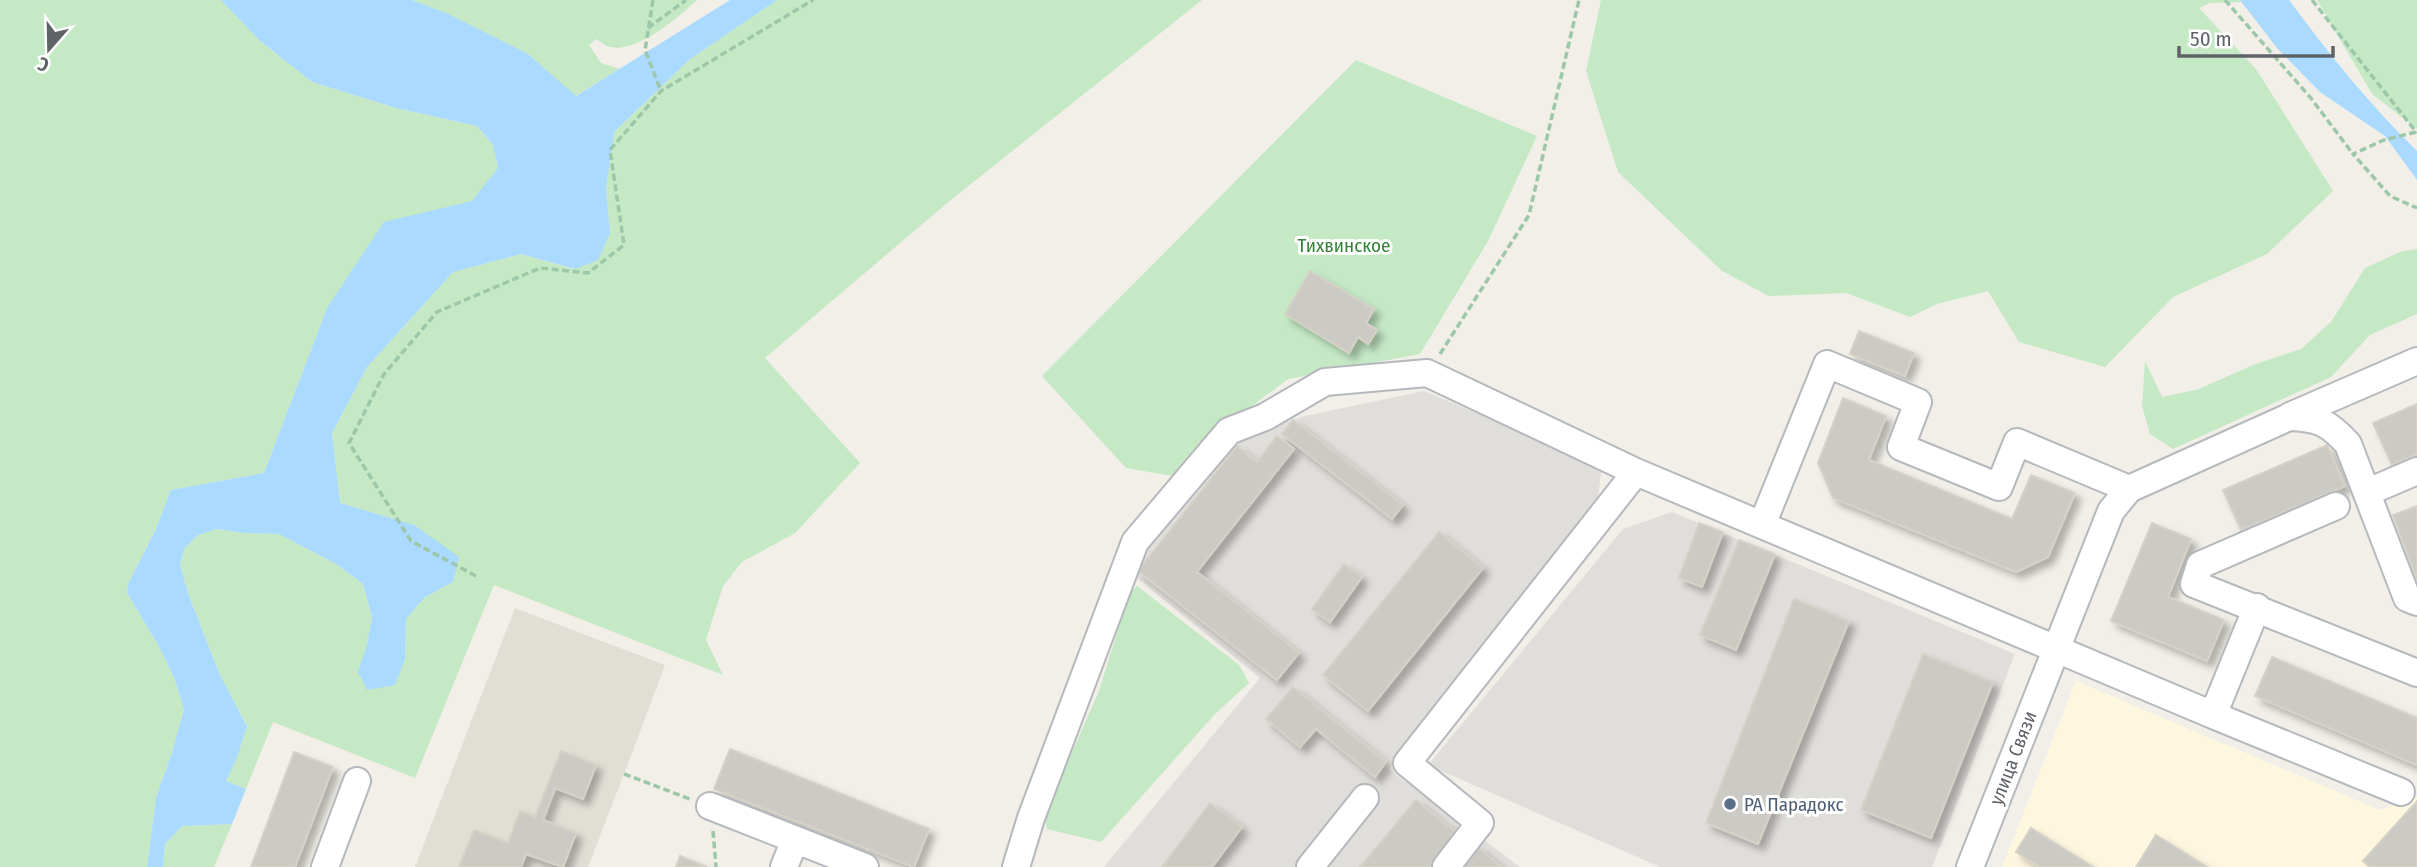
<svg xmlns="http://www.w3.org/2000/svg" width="2417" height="867" font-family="'Fira Sans Condensed',sans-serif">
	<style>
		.commercial { fill: #fef7e0 }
		.industrial { fill: #e0deda }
		.education { fill: #e1ded6 }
		.green { fill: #c5e8c5 }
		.water { fill: #aadaff }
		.building { fill: #cccac5; stroke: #d6d1c6; stroke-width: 2; filter: url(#shadow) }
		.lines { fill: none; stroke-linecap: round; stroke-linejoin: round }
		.minor-casing { stroke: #b5b8bc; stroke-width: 30 }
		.path { stroke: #9cc7a9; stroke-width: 3.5; stroke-dasharray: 7 3.5; stroke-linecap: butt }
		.minor { stroke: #fff; stroke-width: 26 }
		.service-dot { fill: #5c6f8a; stroke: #fff; stroke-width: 2.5 }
		.labels { text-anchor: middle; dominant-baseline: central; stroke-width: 6; stroke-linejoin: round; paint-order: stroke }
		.park-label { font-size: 19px; fill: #348238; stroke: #fff }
		.street-label { font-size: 19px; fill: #5f6368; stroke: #fff }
		.service-label { font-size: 19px; fill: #4e5e75; stroke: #fff; text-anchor: start }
	</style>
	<defs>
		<filter id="shadow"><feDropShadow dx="6" dy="6" stdDeviation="3.5" flood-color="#0004"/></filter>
	</defs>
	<rect width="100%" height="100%" fill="#f1efe8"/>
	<path class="commercial" d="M2076,681L2380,810L2417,797V867H2002Z"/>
	<path class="industrial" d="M1424,391L1602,466L1597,505L1389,769L1520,867H1104L1260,678L1127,570L1241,435L1305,416Z
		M1672,512L2015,654L1932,867H1660L1428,765L1623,529Z"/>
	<path class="education" d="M515,608L665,665L624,774L588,867H415Z"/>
	<path class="green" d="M0,0H221L259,40L312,82L396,108L477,126L493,145L498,168L473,201L384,223L327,308L264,473L171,490L155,531L128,584L127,593L160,648L175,680L184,710L172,752L156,798L147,867H0Z
		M412,0H697C679,17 637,53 611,47C606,47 601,42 596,39L589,45L601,63L620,69L575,96L528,54Z
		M777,0H1202L947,203L765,358L860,463L795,533L742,562L723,586L706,640L723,675L494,585L415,778L273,722L246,789L226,781L237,758L247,725L219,673L189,596L180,565L184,549L198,535L217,529L244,533L279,534L336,564L363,584L372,617L367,645L405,659L406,619L425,597L453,582L414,525L340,503L332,433L367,367L453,272L521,254L574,269L610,233L606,189L614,132L689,60Z
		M1601,0H2240L2241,2L2210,3L2199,8L2256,69L2333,191L2267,254L2173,297L2105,367L2019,342L1988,291L1937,304L1910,317L1846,293L1769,296L1722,271L1618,172L1586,71Z
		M2317,0H2417V129L2372,94Z
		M1356,60L1537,136L1488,241L1420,354L1288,379L1194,449L1172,476L1126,468L1042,376Z
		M2417,249V314L2370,335L2331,377L2173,449L2150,434L2142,406L2145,361L2162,397L2199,389L2253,365L2301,349L2331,322L2365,268L2400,252Z
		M1137,586L1239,665L1249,683L1215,714L1101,842L1047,829L1044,816L1099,691L1129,594Z
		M232,824L214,867H163L165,844L182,826Z"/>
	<path class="water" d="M221,0H412L448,14L528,54L576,96L730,0H777L689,60L614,132L606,189L610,233L598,260L575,269L521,254L453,272L367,367L332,433L340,503L414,525L459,557L453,582L425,597L406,619L405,659L395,685L367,690L358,672L367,645L372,617L363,584L336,564L279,534L244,533L217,529L198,535L184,549L180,565L189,596L219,673L247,726L237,758L226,781L246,789L232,824L182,826L165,844L163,867H147L156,798L172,752L184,710L175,680L160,648L127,593L128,584L155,531L171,490L264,473L327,308L384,222L472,201L498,168L493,145L477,126L396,108L312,82L259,40Z
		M2240,0H2289C2328,53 2370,105 2417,151V180L2385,136L2320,92L2277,48Z"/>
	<path class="building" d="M1310,271L1374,309L1366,323L1377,330L1368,344L1358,337L1349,353L1285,314Z
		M1859,331L1914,353L1905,376L1850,354Z
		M1843,398L1886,416L1869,460L2012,519L2031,475L2075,493L2048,557L2016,572L1833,498L1818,463Z
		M2417,404V454L2392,465L2373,423Z
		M1293,420L1403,505L1392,519L1282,434Z
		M1277,436L1294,449L1197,572L1299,653L1277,680L1138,571L1237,446L1257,462Z
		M2327,445L2345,486L2241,530L2223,490Z
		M2417,506V580L2393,515Z
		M1699,523L1723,532L1702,587L1679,578Z
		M2152,523L2191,539L2168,597L2224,620L2207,661L2111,621Z
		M1439,532L1483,568L1368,711L1323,675Z
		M1739,540L1775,554L1736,650L1700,635Z
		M1344,564L1362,577L1330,622L1312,609Z
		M1794,599L1849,621L1758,844L1706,823Z
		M1923,654L1993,682L1931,838L1861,810Z
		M2272,657L2417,718V765L2255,696Z
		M1293,687L1386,762L1375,777L1316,729L1300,747L1266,719Z
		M730,749L929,829L914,867L714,789Z
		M561,751L596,765L583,799L555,788L543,820L576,833L563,867L526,854L521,867H459L474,830L508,843L520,811L535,817Z
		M294,752L333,767L295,867H251Z
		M1416,800L1460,836L1435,867H1360Z
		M2417,801V867H2370L2363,861Z
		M1210,803L1242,827L1212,867H1162Z
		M2031,828L2093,867H2040L2016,852Z
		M2156,835L2207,867H2136Z
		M1477,846L1501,867H1459Z
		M680,856L707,867H676Z"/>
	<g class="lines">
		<defs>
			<path id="minor" d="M2290,416L2417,361
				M2368,492L2417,471
				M2336,506L2200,565L2194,584L2417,673
				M1762,525L1827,364L1918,402L1901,447L1999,487L2017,442L2129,489
				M2213,715L2401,792
				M710,806L865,867
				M325,867L357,781
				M784,867L795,840
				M1016,867L1031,818L1135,542L1229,431L1265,417L1325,382L1427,373L1636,472L2213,715L2257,607
				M1310,867L1365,798
				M1446,867L1480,823L1407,763L1636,472
				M1970,867L2111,511L2129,489L2289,417C2318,418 2328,422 2348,444L2407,598L2417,602"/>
		</defs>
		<use href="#minor" class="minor-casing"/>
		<path class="path" d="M653,0L645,50L661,91
			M2225,0L2310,97L2353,154
			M2312,0L2417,133
			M648,28L686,0
			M2416,132L2384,140L2353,154L2390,196L2417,208
			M1440,354L1529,215L1579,0
			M476,576L411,541L349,443L384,374L437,312L540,268L588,273L624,245L610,150L661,91L813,0
			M624,774L690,799
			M713,831L716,867"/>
		<use href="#minor" class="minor"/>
	</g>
	<circle class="service-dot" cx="1730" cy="804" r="7"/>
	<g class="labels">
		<g class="park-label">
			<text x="1344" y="245">Тихвинское</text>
		</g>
		<g class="street-label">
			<text transform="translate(2013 758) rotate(-69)">улица Связи</text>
		</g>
		<g class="service-label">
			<text x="1744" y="804">РА Парадокс</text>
		</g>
	</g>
	<g transform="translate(49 49) rotate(200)" stroke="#ffffff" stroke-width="5" paint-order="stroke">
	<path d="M0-5L12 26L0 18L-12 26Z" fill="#5f6368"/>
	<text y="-10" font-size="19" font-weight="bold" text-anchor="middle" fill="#5f6368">С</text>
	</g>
	<path d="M2179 46v10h154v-10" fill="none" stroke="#5f6368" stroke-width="3.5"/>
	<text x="2190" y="46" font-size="21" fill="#5f6368" stroke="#ffffff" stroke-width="5" paint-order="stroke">50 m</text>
</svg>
